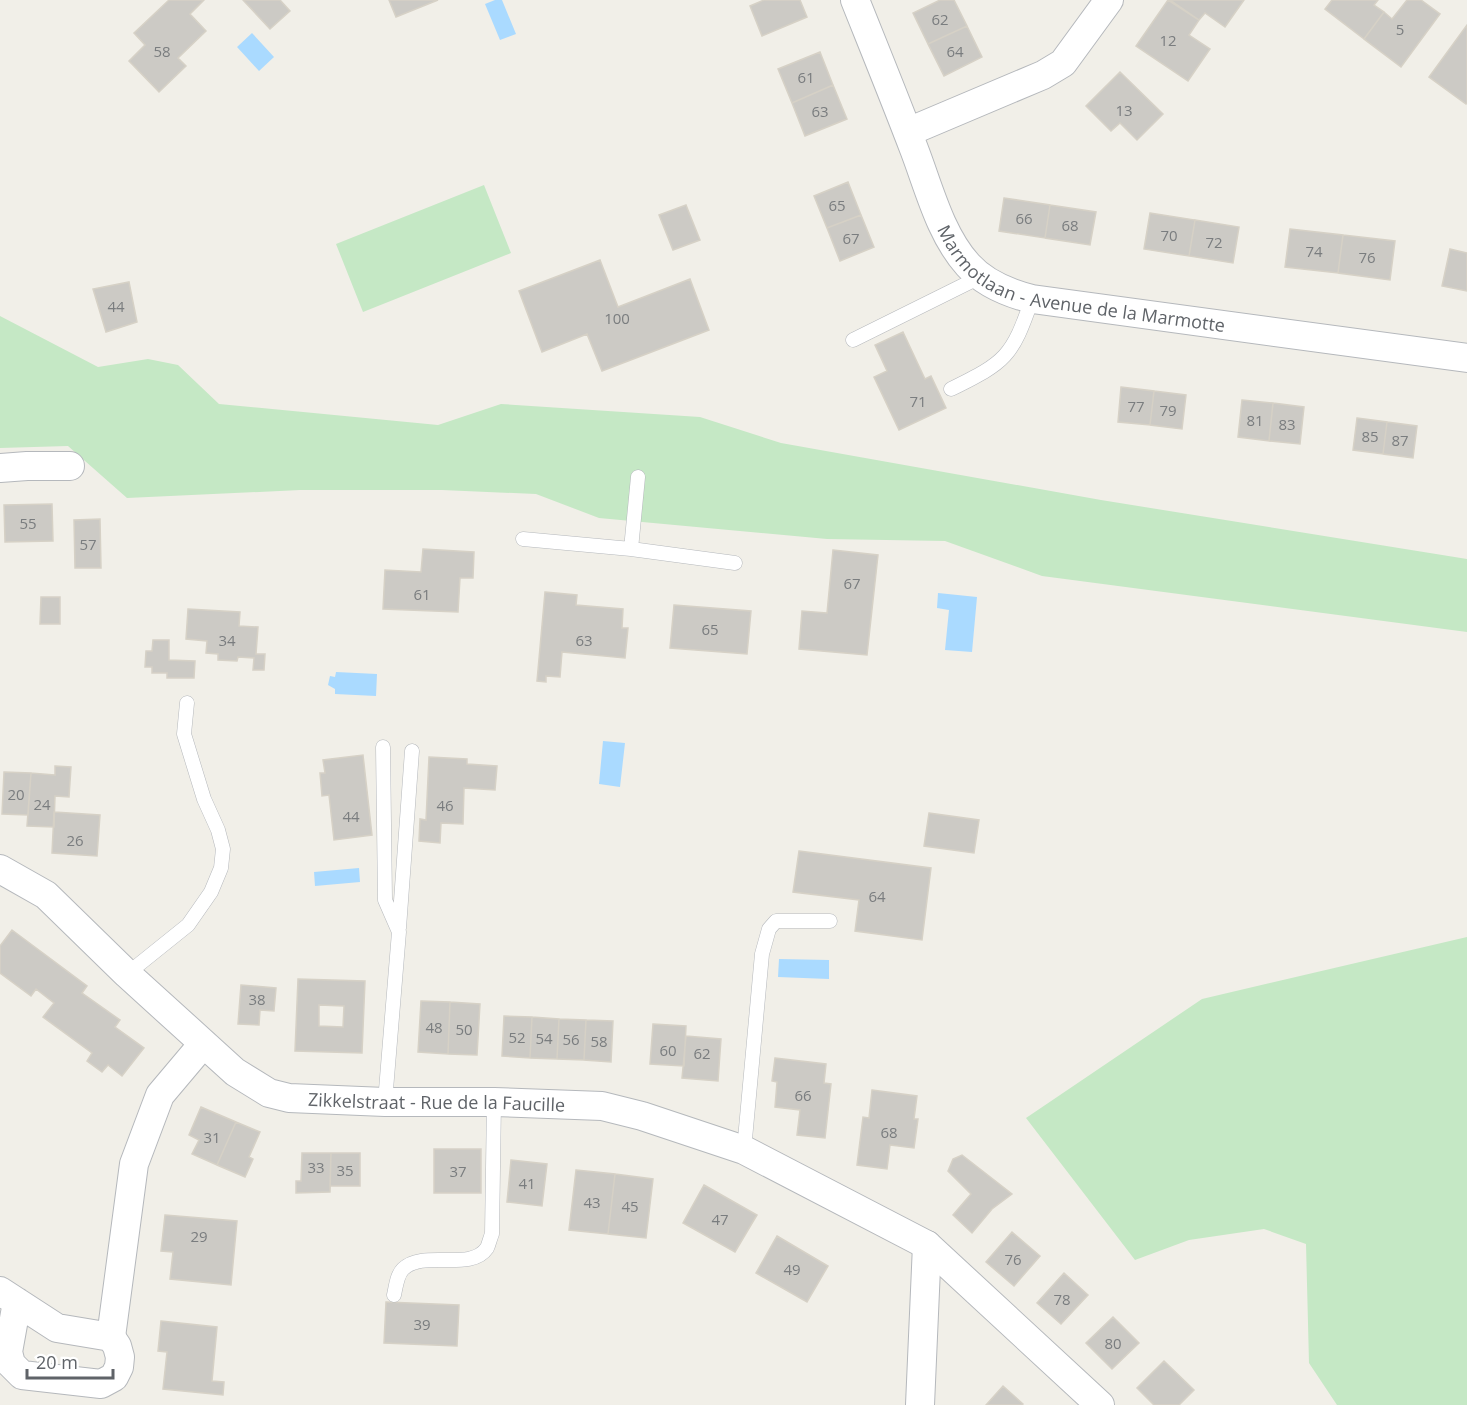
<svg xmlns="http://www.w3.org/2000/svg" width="1467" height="1405" font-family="'Open Sans',sans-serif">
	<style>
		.green { fill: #c5e8c5 }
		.water { fill: #aadaff }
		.building { fill: #cccac5; stroke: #d6d1c6; stroke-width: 1.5; fill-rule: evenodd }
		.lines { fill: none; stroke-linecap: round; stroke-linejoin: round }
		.service-casing { stroke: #b5b8bc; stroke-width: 15 }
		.minor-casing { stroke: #b5b8bc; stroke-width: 30 }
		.service { stroke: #fff; stroke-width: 14 }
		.minor { stroke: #fff; stroke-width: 28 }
		.labels { text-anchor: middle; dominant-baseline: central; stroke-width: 4.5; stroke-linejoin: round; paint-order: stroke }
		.number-label { font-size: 15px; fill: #7a7d7f }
		.street-label { font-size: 18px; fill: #5f6368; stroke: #fff }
	</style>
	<rect width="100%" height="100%" fill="#f1efe8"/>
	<path class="green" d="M484,185L511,253L363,312L336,244Z
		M0,316L98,367L148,359L178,365L219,404L438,425L501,404L700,417L781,443L1101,500L1467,559V632L1042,576L945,541L827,539L599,518L536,494L442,490H300L127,498L68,446L0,448Z
		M1467,937V1405H1337L1309,1363L1306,1244L1264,1229L1189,1240L1135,1260L1026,1118L1202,999Z"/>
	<path class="water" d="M495,0H502L516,34L500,40L485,4Z
		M252,33L274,57L259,71L237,47Z
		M938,593L977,597L972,652L945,650L949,610L937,608Z
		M336,672L377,674L376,696L335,694V689L328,685L330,676L335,677Z
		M603,741L625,743L620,787L599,784Z
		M359,868L360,882L315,886L314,872Z
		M779,959L829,960V979L778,977Z"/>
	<path class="building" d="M169,0H204L190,14L206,31L178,58L186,66L159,92L129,61L145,45L134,33Z
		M243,0H280L290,11L270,29Z
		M389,0H438L396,17Z
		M764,0H800L807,17L762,36L750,6Z
		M940,0H954L967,26L928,44L913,13Z
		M1168,0L1199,20L1189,35L1210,49L1188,81L1136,46Z
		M1170,0H1244L1225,27L1205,13L1199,20Z
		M1332,0H1378L1374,5L1384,12L1364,39L1325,9Z
		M1407,0H1421L1440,14L1401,67L1364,39L1384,12L1392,19Z
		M1467,25V103L1466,104L1429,77Z
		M967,26L982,57L944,76L928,44Z
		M820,52L833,85L792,103L778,69Z
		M1120,72L1163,114L1137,140L1120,123L1111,131L1086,106Z
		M833,85L847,119L805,136L792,103Z
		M848,182L861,215L827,228L814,196Z
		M1004,198L1050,205L1045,238L999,231Z
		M686,205L700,240L673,250L659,215Z
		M1050,205L1096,212L1090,245L1045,238Z
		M1150,213L1195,220L1189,256L1144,249Z
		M861,215L874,247L840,261L827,228Z
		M1195,220L1239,227L1233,263L1189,256Z
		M1290,229L1343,235L1338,273L1285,267Z
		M1343,235L1395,241L1390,280L1338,273Z
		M1450,249L1467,253V291L1442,286Z
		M600,260L618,307L690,279L709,330L602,371L587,334L542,352L519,291Z
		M129,282L137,322L106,332L93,289Z
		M903,332L925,379L931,376L946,408L899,430L874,377L887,371L875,345Z
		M1121,387L1154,391L1150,425L1118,422Z
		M1154,391L1186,395L1182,429L1150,425Z
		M1242,400L1273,403L1269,441L1238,437Z
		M1273,403L1304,407L1300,444L1269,441Z
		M1357,418L1387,422L1383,454L1353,450Z
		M1387,422L1417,426L1413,458L1383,454Z
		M52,504L53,541L5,542L4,505Z
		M100,519L101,568H75L74,520Z
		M423,549L474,552L473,578H460L458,612L383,609L385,570L421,572Z
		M833,550L878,555L867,655L799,649L802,611L827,613Z
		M545,592L577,595L576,605L623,609L622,628H628L625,658L562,652L560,677L546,676V682L537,681Z
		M41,597H60V624H40Z
		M674,605L751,611L747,654L670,648Z
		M188,609L240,612L239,626L258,627L256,654H265L264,670H253L254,658L238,657L237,661L218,660V654L206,653L207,641L186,639Z
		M153,640H169V660L195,661L194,678H167V673H152V667H145L146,651H152Z
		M363,755L372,835L334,840L329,795L322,796L320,773H325L323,760Z
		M429,757L467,759V764L497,766L495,790L464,788L463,824L441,823L440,843L419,841L420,819L426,820Z
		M55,766L71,767L69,797L55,796L54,827L27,826L31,773L55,775Z
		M4,772L31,773L28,815L2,814Z
		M54,812L100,815L97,856L52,853Z
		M929,813L979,820L974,853L924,846Z
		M799,851L931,868L922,940L855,931L859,900L793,892Z
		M12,930L87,986L82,993L120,1020L115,1027L144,1048L122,1076L108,1065L102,1072L87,1061L92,1053L43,1017L54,1003L36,989L31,996L0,973V946Z
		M298,979L365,981L362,1053L295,1051ZM319,1005L344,1006L343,1027L319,1026Z
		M241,985L276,988L274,1011L260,1010L259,1025L238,1024Z
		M421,1001L450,1002L448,1054L418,1052Z
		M450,1002L480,1004L477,1055L448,1054Z
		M504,1016L532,1017L530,1058L502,1056Z
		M532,1017L559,1019L557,1059L530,1058Z
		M559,1019L586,1020L584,1060L557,1059Z
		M586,1020L613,1021L611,1062L584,1060Z
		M653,1024L686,1026L684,1066L650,1064Z
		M686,1036L721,1039L718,1081L682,1078Z
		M775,1058L826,1064L824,1083L831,1084L825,1138L797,1135L800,1110L775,1107L777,1082L772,1081Z
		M872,1090L917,1096L914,1119H918L914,1148L890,1145L887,1169L857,1165L863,1117L869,1118Z
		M201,1107L236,1122L217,1165L192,1154L199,1140L189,1135Z
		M236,1122L260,1132L249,1157L253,1159L245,1177L217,1165Z
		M434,1149H481V1193H434Z
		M302,1153H331L330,1192L296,1193V1181H301Z
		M331,1153H360V1186H330Z
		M962,1155L1012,1194L992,1209L972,1233L953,1215L971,1194L948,1171L953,1159Z
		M511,1160L547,1164L542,1206L507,1202Z
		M576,1170L615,1174L608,1234L569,1230Z
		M615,1174L653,1179L646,1238L608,1234Z
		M704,1185L757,1215L735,1252L683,1223Z
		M165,1215L237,1221L231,1285L170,1279L173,1252L161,1251Z
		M1012,1232L1040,1256L1014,1286L986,1262Z
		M777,1236L828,1266L807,1302L756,1273Z
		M1064,1273L1088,1295L1061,1324L1037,1303Z
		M386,1302L459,1305L457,1346L384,1343Z
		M1113,1317L1139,1343L1112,1369L1086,1343Z
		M161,1321L217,1327L212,1381L224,1382L223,1395L163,1389L167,1352L158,1351Z
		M1164,1361L1194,1390L1179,1405H1154L1137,1388Z
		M1003,1386L1023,1404L1022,1405H986Z"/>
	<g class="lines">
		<defs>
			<path id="service" d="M853,340L980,277
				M951,389C1006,362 1012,357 1032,299
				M523,539L631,549L735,563
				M631,549L638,477
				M383,747L385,900L399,932L385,1102
				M399,928L412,751
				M127,974L188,925L211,892L221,868L223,849L218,830L204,799L184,734L187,703
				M744,1150L762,954L769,929L776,921H830
				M394,1295C396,1286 397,1275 403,1269C423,1249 471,1272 487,1248C489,1244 490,1238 492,1234L494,1102"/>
			<g id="minor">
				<path id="s1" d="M855,0C875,50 895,99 914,149C929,188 940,234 968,265C985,284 1008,293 1032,299L1467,358"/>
				<path d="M908,132L1043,75L1063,63L1109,0"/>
				<path d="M0,468L27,466H70"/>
				<path id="s2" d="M0,869L46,895L127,974L235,1072L269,1093L289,1098L385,1102H494L602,1106L642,1116L744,1150L927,1245L1100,1405"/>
				<path d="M0,1291L57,1328L111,1337L117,1346L120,1357L119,1367L114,1377L101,1384L22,1375L11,1364L8,1352L17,1302"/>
				<path d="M111,1337L134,1164L160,1095L203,1044"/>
				<path d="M920,1405L927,1245"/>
			</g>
		</defs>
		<use href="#service" class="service-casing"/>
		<use href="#minor" class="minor-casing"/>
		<use href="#service" class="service"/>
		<use href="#minor" class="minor"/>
	</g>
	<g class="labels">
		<g class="number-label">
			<text x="940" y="19">62</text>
			<text x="1400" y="29">5</text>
			<text x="1168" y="40">12</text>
			<text x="162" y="51">58</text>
			<text x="955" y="51">64</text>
			<text x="806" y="77">61</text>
			<text x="1124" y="110">13</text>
			<text x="820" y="111">63</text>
			<text x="837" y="205">65</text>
			<text x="1024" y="218">66</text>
			<text x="1070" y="225">68</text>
			<text x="1169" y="235">70</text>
			<text x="851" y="238">67</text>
			<text x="1214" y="242">72</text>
			<text x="1314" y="251">74</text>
			<text x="1367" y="257">76</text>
			<text x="116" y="306">44</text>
			<text x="617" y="318">100</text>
			<text x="918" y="401">71</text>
			<text x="1136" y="406">77</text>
			<text x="1168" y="410">79</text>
			<text x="1255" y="420">81</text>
			<text x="1287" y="424">83</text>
			<text x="1370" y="436">85</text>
			<text x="1400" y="440">87</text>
			<text x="28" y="523">55</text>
			<text x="88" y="544">57</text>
			<text x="852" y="583">67</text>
			<text x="422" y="594">61</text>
			<text x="710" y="629">65</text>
			<text x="227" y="640">34</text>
			<text x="584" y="640">63</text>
			<text x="16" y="794">20</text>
			<text x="42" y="804">24</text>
			<text x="445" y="805">46</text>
			<text x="351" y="816">44</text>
			<text x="75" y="840">26</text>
			<text x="877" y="896">64</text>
			<text x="257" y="999">38</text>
			<text x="434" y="1027">48</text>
			<text x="464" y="1029">50</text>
			<text x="517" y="1037">52</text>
			<text x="544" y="1038">54</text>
			<text x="571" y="1039">56</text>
			<text x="599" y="1041">58</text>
			<text x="668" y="1050">60</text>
			<text x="702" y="1053">62</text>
			<text x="803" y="1095">66</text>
			<text x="889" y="1132">68</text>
			<text x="212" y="1137">31</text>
			<text x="316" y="1167">33</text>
			<text x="345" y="1170">35</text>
			<text x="458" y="1171">37</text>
			<text x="527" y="1183">41</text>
			<text x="592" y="1202">43</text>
			<text x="630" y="1206">45</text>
			<text x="720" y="1219">47</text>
			<text x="199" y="1236">29</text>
			<text x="1013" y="1259">76</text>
			<text x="792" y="1269">49</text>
			<text x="1062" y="1299">78</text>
			<text x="422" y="1324">39</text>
			<text x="1113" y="1343">80</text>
		</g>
		<g class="street-label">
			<text stroke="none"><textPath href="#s1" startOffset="400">Marmotlaan - Avenue de la Marmotte</textPath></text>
			<text stroke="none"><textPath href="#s2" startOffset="520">Zikkelstraat - Rue de la Faucille</textPath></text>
		</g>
	</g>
	<path d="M27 1369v9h86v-9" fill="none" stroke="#5f6368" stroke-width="3"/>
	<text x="36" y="1369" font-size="18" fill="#5f6368" stroke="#ffffff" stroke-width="4.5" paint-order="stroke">20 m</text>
</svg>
